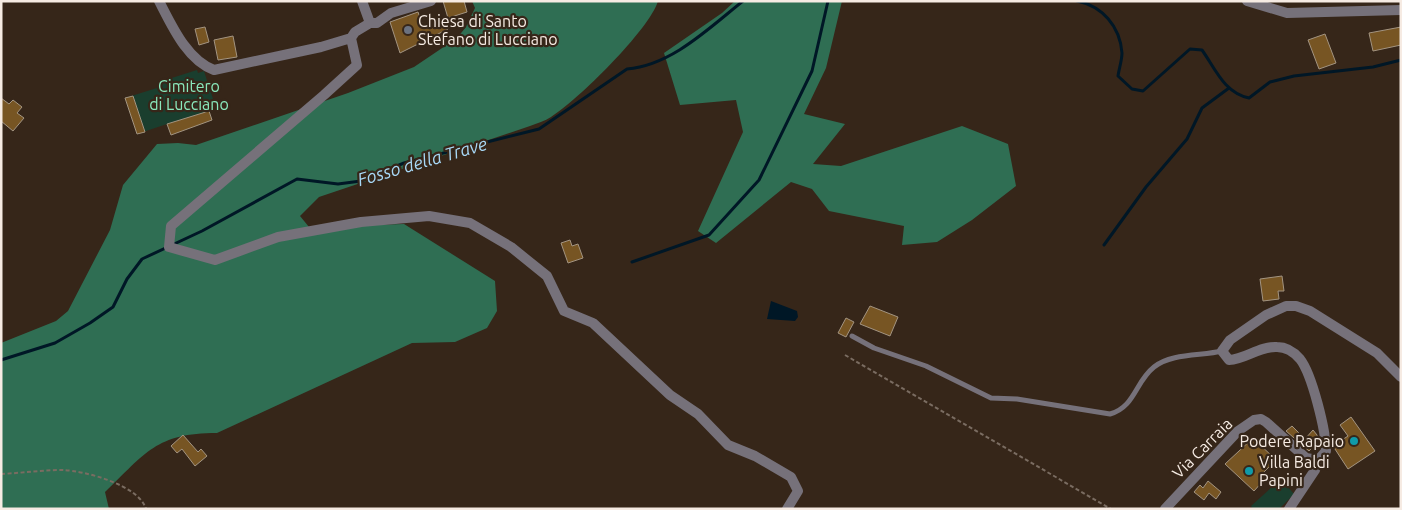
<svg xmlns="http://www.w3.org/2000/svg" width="1402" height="510" font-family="Ubuntu,sans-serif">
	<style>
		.green { fill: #1a3e2e }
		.forest { fill: #2f6e53 }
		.water { fill: #001726 }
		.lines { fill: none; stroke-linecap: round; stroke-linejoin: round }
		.stream { stroke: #001726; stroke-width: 3 }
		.building { fill: #775523; stroke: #a39481 }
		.path { stroke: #7a6c61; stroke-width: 2; stroke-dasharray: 4 2.5; stroke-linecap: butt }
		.lane { stroke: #76717a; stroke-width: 5 }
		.street { stroke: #76717a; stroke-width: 10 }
		.worship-dot { fill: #6b7280; stroke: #362619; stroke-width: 2 }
		.culture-dot { fill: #0f9aa8; stroke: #362619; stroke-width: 2 }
		.labels { text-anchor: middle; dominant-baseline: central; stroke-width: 4.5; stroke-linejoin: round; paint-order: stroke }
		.poi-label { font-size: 16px; fill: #f6ebe3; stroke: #362619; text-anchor: start }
		.park-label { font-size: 16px; fill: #8ae8bc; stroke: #362619 }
		.street-label { font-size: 16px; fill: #f6ebe3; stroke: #362619 }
		.water-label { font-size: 18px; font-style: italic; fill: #a8d8f6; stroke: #362619 }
	</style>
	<rect width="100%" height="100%" fill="#362619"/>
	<path class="green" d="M197,70L198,73L204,71L216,108L209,111L212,120L194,126L190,117L177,121L181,131L171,135L167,124L137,134L125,98L160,87L159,82Z
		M1281,479L1294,494L1279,509H1253L1251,506Z"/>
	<path class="forest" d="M472,1H658C650,29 577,101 551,117C545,121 537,123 530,126L319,197L300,216L309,227L404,224L495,281L497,311L487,328L455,342L412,343L217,433C156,433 146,453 105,492L109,509H1V343L56,321L68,311L110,230L123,185L157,144L178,143L196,145L348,93L414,67L457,38L466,27L475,8Z
		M735,1H842L826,68L804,114L845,124L813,164L841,166L962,126L1008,144L1016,186L972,220L937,242L902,245L904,226L829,211L812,189L791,182L716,243L698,231L743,132L736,100L680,105L664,53L722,13Z"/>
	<path class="water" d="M771,301L797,311L798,317L795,321L767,319Z"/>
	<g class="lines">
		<path class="stream" d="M1077,1C1102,6 1120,26 1122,53C1122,60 1119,69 1118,76L1132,89L1143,91L1190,49L1202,50C1215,68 1224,93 1249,98L1270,82L1294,76L1373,67L1401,60
			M1104,245L1146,187L1187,139L1202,108L1229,88
			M632,262L709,235L759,180L812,71L828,1
			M1,360L55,343L90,323L113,307L127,279L142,259L202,231L297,179L338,184L361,181L404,163L539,129L627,69C672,65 709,28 743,1"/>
	</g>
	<path class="building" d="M443,1H464L467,12L448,18Z
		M418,12L423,26L444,18L448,29L400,53L390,22Z
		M205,27L209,42L199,45L195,29Z
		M1401,27V45L1373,51L1369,33Z
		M1325,34L1336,63L1319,69L1308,40Z
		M233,36L237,57L218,60L214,40Z
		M133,96L145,132L137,134L125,98Z
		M1,98L9,104L13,100L22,107L17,113L24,118L13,131L1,121Z
		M209,111L212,120L171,135L167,124Z
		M570,240L572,246L578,244L583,258L568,263L561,243Z
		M1282,276L1284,291H1278L1279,299L1263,301L1260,279Z
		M870,306L898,317L890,336L860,324Z
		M846,318L854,322L846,337L838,333Z
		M1351,417L1375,451L1348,469L1333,446L1348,436L1340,425Z
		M1292,426L1305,439L1313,430L1317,435L1318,442L1309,451L1286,431Z
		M183,435L198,452L201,449L207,456L195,466L182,449L177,453L171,446Z
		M1253,438L1276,460L1259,477L1263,481L1254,491L1225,464Z
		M1208,481L1221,492L1216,499L1209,493L1204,500L1194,492L1200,485L1203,488Z"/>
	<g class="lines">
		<path class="path" d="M845,355L1111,509
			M1,474C22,473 42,470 63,470C85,471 139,485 146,509"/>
		<path class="lane" d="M852,336L874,348L926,366L991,398L1017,399L1110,414C1135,407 1135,382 1154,367C1171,353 1202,356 1222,351"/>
		<path class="street" d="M159,1C172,26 187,60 214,70L321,47L351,38
			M362,1L370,23L355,32L351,38L357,65L324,95L171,226L169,247L215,260L278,237L361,222L429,216L470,223L511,247L547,276L564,311L593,323L670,395L698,414L728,445L755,456L791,477L798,491L787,509
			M1247,1L1287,13L1401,10
			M370,23H377L391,13L431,1
			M1165,509L1238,431L1254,420L1261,419L1266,422L1306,458L1318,460L1326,451C1326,431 1312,374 1300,359C1294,352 1286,347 1277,347C1259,346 1246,359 1229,360L1222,351L1230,340L1266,315L1286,306H1296L1310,311L1377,353L1401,377
			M1289,509L1315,470L1318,460"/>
	</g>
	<circle class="worship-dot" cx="408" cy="30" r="5"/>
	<g class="culture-dot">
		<circle cx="1354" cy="441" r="5"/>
		<circle cx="1249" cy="471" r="5"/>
	</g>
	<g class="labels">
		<g class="poi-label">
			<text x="418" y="21">Chiesa di Santo<tspan x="418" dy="18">Stefano di Lucciano</tspan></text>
			<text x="1344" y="441" text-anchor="end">Podere Rapaio</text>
			<text x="1259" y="462">Villa Baldi<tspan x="1259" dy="18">Papini</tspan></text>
		</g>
		<g class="park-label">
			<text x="189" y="86">Cimitero<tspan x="189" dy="18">di Lucciano</tspan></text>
		</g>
		<g class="street-label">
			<text transform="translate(1202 448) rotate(-45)">Via Carraia</text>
		</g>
		<g class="water-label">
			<text transform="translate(422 161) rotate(-16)">Fosso della Trave</text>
		</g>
	</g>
	<rect width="1402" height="510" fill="none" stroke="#f6ebe3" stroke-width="5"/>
</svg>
